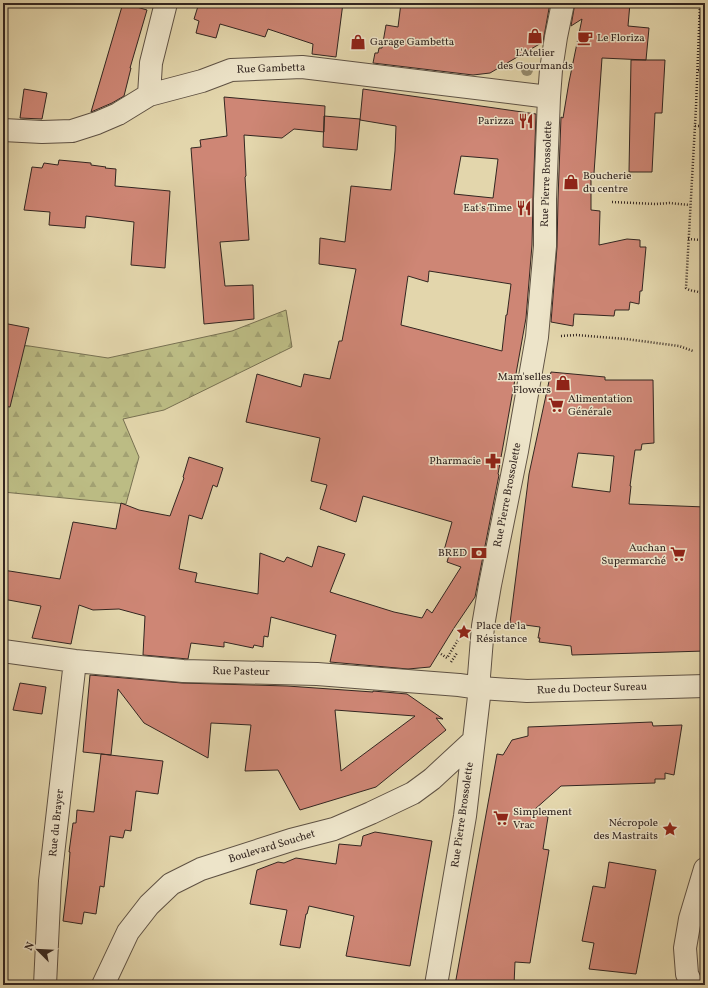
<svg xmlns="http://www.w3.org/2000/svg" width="708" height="988" font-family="Vollkorn,serif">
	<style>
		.forest { fill: url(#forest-firs); stroke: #787152 }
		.building { fill: #ce8675; stroke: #332621; fill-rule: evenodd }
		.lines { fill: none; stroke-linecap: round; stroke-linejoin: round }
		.minor-casing { stroke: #5f5244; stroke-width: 24 }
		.path { stroke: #332621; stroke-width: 2.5; stroke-dasharray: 1 2; stroke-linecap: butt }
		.minor { stroke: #ede4c9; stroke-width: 22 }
		.tree { fill: #958a6d }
		.labels { text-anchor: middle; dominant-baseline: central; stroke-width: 3; stroke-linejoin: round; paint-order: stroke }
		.poi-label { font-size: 11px; fill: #332621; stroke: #ede4c9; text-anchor: end }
		.street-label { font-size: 11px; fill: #332621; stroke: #ede4c9 }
	</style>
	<defs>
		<pattern id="forest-firs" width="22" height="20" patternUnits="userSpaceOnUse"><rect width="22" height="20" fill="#bcbc84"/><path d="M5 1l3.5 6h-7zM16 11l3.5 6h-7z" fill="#a2a172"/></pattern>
	</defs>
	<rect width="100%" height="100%" fill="#e3d6ac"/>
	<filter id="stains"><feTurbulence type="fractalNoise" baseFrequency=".005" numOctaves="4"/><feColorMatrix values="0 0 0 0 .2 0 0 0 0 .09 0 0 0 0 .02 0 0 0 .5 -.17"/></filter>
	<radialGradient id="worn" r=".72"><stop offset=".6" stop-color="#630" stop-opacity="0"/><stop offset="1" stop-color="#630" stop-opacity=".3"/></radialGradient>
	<path class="forest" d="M286,310L292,347L164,410L123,419L139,457L126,504L3,492V342L108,358L232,331Z"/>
	<path class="building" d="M123,3L147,10L130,68H131L124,96L112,103L91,112Z
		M199,3H343L336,57L312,54L313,44L268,29L265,37L220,24L216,38L196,33L199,21L194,19Z
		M401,3H550L543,42L490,73L473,75L373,63L375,53H378L379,48H382L386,25L398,27Z
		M575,3H630L628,26L649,28L646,60L602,58L594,173H591V210L600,211L599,245L627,239L640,240V247H646L642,291H640L639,304L630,302L629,310H615L614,316L574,314L573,326L551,322L557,247L558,199L561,117L563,118L569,82L582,19L571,26Z
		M631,60H665L662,113H655L652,172H629Z
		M24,89L47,93L42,119L20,118Z
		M363,89L536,114L533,199L532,245L526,318L498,474L499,475L475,597L454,628L430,667L408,669L330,662L336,635L271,617L268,637L264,636L263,647L254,645L253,648L224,642V647L191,643L188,659L143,655L145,616L119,609L93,610L79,605L71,644L32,638L41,606L3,599V570L60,579L73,522L116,529L121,503L139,510L170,516L184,478L183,477L189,457L223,468L217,487L213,485L202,519L189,515L179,569L197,573L195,582L258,594L260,553L284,562L287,557L312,567L318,546L345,554L330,592L394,612L422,618L427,609L432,613L461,567L447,562L449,555L443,554L452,522L363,496L356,522L320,509L327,485L311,481L320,438L246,422L257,374L301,387L304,374L330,379L339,341H342L356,269L319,264L320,238L345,242L351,186L391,190L395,151L396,126L360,120ZM461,156L498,159L493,198L454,194ZM429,271L511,284L507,315H506L502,351L401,325L408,276L428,282Z
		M224,97L325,106L324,132L294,129L282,138L244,135L246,176L245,177L249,240L220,242L225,286L253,285L254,319L204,324L191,148L201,147L200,140L227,136Z
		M324,116L360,119L357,150L323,147Z
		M59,160L91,163V165L106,167L105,168L116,169L115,186L170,191L165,268L131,265L134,222L86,216L85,228L49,225L50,212L24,210L32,167L42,168L44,163L58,165Z
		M3,323L29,328L10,407L3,406Z
		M551,372L605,377V380H653L654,443L642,444L641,450H635L630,486H631L629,504L705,507V651L572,655L571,646L539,642L540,638H538L540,627L510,623L529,474ZM578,453L614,456L610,492L572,487Z
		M90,675L182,683L287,686L373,692V691L407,694L443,719L436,718L446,730L376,787L300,810L278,770L245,771L251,725L211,723L208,758L144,723L118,689L111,755L83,752ZM335,710L415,716L341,771Z
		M20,683L46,687L42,714L13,710Z
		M652,722L653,726L682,725L674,775L665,773V779H655V783L561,786L534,810L548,817L543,849L549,850L530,963L515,962L514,985H455L497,754L503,755L512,740L528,736V727Z
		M101,754L163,761L158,794L136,791L131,831L125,830L123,838L110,836L104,887L100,886L96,914L84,912L82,924L63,921L68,879L70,852H69L73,823H76L77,810L94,812Z
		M375,832L432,841L410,966L346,956L354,916L309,906L307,914H306L300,948L280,945L287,910L250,904L257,870L278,862L284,863L296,858L336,864L339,844L361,846L363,836Z
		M609,862L656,870L636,974L589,969L594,943L582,941L593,886L605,888Z"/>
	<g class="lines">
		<defs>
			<path id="minor" d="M149,95L151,63L166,3
				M3,130L42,132L72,131L97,123L118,114L149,95L202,81L231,70L302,67L549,97
				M3,651L75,661L183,671L317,674L459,685L480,688L527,691L705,686
				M45,985L50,881L75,661
				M103,985L128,932L149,905L171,884L201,869L291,840L334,829L371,813L413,793L432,779L473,741
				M436,985L465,816L480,688L479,676L483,626L490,585L517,451L537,337L545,246V199L549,97L551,70L556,37L563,3
				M692,985L687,974L685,948L690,919L705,869"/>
		</defs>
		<use href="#minor" class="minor-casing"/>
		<path class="path" d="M700,3L696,107L686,288C689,291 697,291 702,293L704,298L702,334L705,335
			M699,17L705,18
			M698,70H705
			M695,126H705
			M612,202L656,204L669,203L690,205
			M688,239L702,240
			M561,336L576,335L626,339L679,346L693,351
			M441,654L447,658L458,640
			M451,662L457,653"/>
		<use href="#minor" class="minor"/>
	</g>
	<circle class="tree" cx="527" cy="70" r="6"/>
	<defs>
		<symbol id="shop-bare" viewBox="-9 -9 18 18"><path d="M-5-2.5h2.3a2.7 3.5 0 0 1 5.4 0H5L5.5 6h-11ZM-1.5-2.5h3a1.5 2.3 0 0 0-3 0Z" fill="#8f2418" stroke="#ede4c9" stroke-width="2.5" paint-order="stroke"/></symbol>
		<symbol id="cafe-bare" viewBox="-9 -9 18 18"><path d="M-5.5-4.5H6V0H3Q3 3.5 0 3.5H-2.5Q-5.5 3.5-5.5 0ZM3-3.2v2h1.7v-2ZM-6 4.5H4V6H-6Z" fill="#8f2418" stroke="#ede4c9" stroke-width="2.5" paint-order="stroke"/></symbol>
		<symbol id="restaurant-bare" viewBox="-9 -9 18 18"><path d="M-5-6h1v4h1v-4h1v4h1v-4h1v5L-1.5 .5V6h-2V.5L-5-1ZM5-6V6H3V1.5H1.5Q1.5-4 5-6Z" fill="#8f2418" stroke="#ede4c9" stroke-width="2.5" paint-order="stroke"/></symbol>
		<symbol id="supermarket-bare" viewBox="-9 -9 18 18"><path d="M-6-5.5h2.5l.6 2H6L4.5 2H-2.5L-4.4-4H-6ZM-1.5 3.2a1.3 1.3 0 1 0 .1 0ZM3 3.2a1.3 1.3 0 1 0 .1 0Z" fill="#8f2418" stroke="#ede4c9" stroke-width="2.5" paint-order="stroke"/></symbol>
		<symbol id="pharmacy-bare" viewBox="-9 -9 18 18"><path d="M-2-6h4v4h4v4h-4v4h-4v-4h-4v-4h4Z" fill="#8f2418" stroke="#ede4c9" stroke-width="2.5" paint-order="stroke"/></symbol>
		<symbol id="bank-bare" viewBox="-9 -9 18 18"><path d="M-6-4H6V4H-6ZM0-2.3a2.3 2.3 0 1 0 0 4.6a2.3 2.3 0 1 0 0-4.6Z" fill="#8f2418" stroke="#ede4c9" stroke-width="2.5" paint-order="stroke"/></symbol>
		<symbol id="sight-bare" viewBox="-9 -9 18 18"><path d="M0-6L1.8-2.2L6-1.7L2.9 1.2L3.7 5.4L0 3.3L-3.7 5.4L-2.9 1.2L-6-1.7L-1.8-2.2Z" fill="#8f2418" stroke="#ede4c9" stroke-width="2.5" paint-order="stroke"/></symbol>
	</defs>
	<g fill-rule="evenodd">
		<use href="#shop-bare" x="524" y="25" width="22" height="22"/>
		<use href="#cafe-bare" x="574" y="27" width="22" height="22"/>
		<use href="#shop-bare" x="347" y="31" width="22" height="22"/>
		<use href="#restaurant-bare" x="515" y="110" width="22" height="22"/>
		<use href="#shop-bare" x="560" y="171" width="22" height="22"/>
		<use href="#restaurant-bare" x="513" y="197" width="22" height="22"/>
		<use href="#shop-bare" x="552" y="372" width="22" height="22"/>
		<use href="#supermarket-bare" x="545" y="394" width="22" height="22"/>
		<use href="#pharmacy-bare" x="482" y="450" width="22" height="22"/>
		<use href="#bank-bare" x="468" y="542" width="22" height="22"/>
		<use href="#supermarket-bare" x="667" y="543" width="22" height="22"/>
		<use href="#sight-bare" x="453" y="621" width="22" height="22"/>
		<use href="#supermarket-bare" x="490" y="807" width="22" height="22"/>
		<use href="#sight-bare" x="659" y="818" width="22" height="22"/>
	</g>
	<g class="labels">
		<g class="poi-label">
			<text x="597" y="38" text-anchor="start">Le Floriza</text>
			<text x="370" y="42" text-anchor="start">Garage Gambetta</text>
			<text x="535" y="53" text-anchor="middle">L'Atelier<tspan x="535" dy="13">des Gourmands</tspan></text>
			<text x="514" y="121">Parizza</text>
			<text x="583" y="176" text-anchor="start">Boucherie<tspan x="583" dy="13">du centre</tspan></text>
			<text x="512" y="208">Eat's Time</text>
			<text x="551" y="377">Mam'selles<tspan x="551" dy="13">Flowers</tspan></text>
			<text x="568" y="399" text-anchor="start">Alimentation<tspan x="568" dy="13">Générale</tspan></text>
			<text x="481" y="461">Pharmacie</text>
			<text x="666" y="548">Auchan<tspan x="666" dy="13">Supermarché</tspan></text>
			<text x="467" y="553">BRED</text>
			<text x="476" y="626" text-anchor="start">Place de la<tspan x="476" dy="13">Résistance</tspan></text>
			<text x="513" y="812" text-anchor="start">Simplement<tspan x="513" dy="13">Vrac</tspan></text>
			<text x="658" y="823">Nécropole<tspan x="658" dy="13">des Mastraits</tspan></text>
		</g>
		<g class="street-label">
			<text transform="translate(271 69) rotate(-2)">Rue Gambetta</text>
			<text transform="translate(547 174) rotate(-88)">Rue Pierre Brossolette</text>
			<text transform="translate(508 495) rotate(-79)">Rue Pierre Brossolette</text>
			<text transform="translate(241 672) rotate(1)">Rue Pasteur</text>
			<text transform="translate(592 689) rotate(-2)">Rue du Docteur Sureau</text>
			<text transform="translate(463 815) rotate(-82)">Rue Pierre Brossolette</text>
			<text transform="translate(57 823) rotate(-84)">Rue du Brayer</text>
			<text transform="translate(272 847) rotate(-17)">Boulevard Souchet</text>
		</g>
	</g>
	<rect width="708" height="988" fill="none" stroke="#e3d6ac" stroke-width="16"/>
	<rect x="4" y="4" width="700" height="980" fill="none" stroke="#332621" stroke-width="2"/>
	<rect x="8" y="8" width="692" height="972" fill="none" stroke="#332621"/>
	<g transform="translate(38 950) rotate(294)" stroke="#ede4c9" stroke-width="3" paint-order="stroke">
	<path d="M0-3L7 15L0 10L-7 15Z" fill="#332621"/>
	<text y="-6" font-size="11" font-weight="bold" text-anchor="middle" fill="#332621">N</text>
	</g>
	<rect width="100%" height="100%" filter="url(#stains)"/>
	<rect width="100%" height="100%" fill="url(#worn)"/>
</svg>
